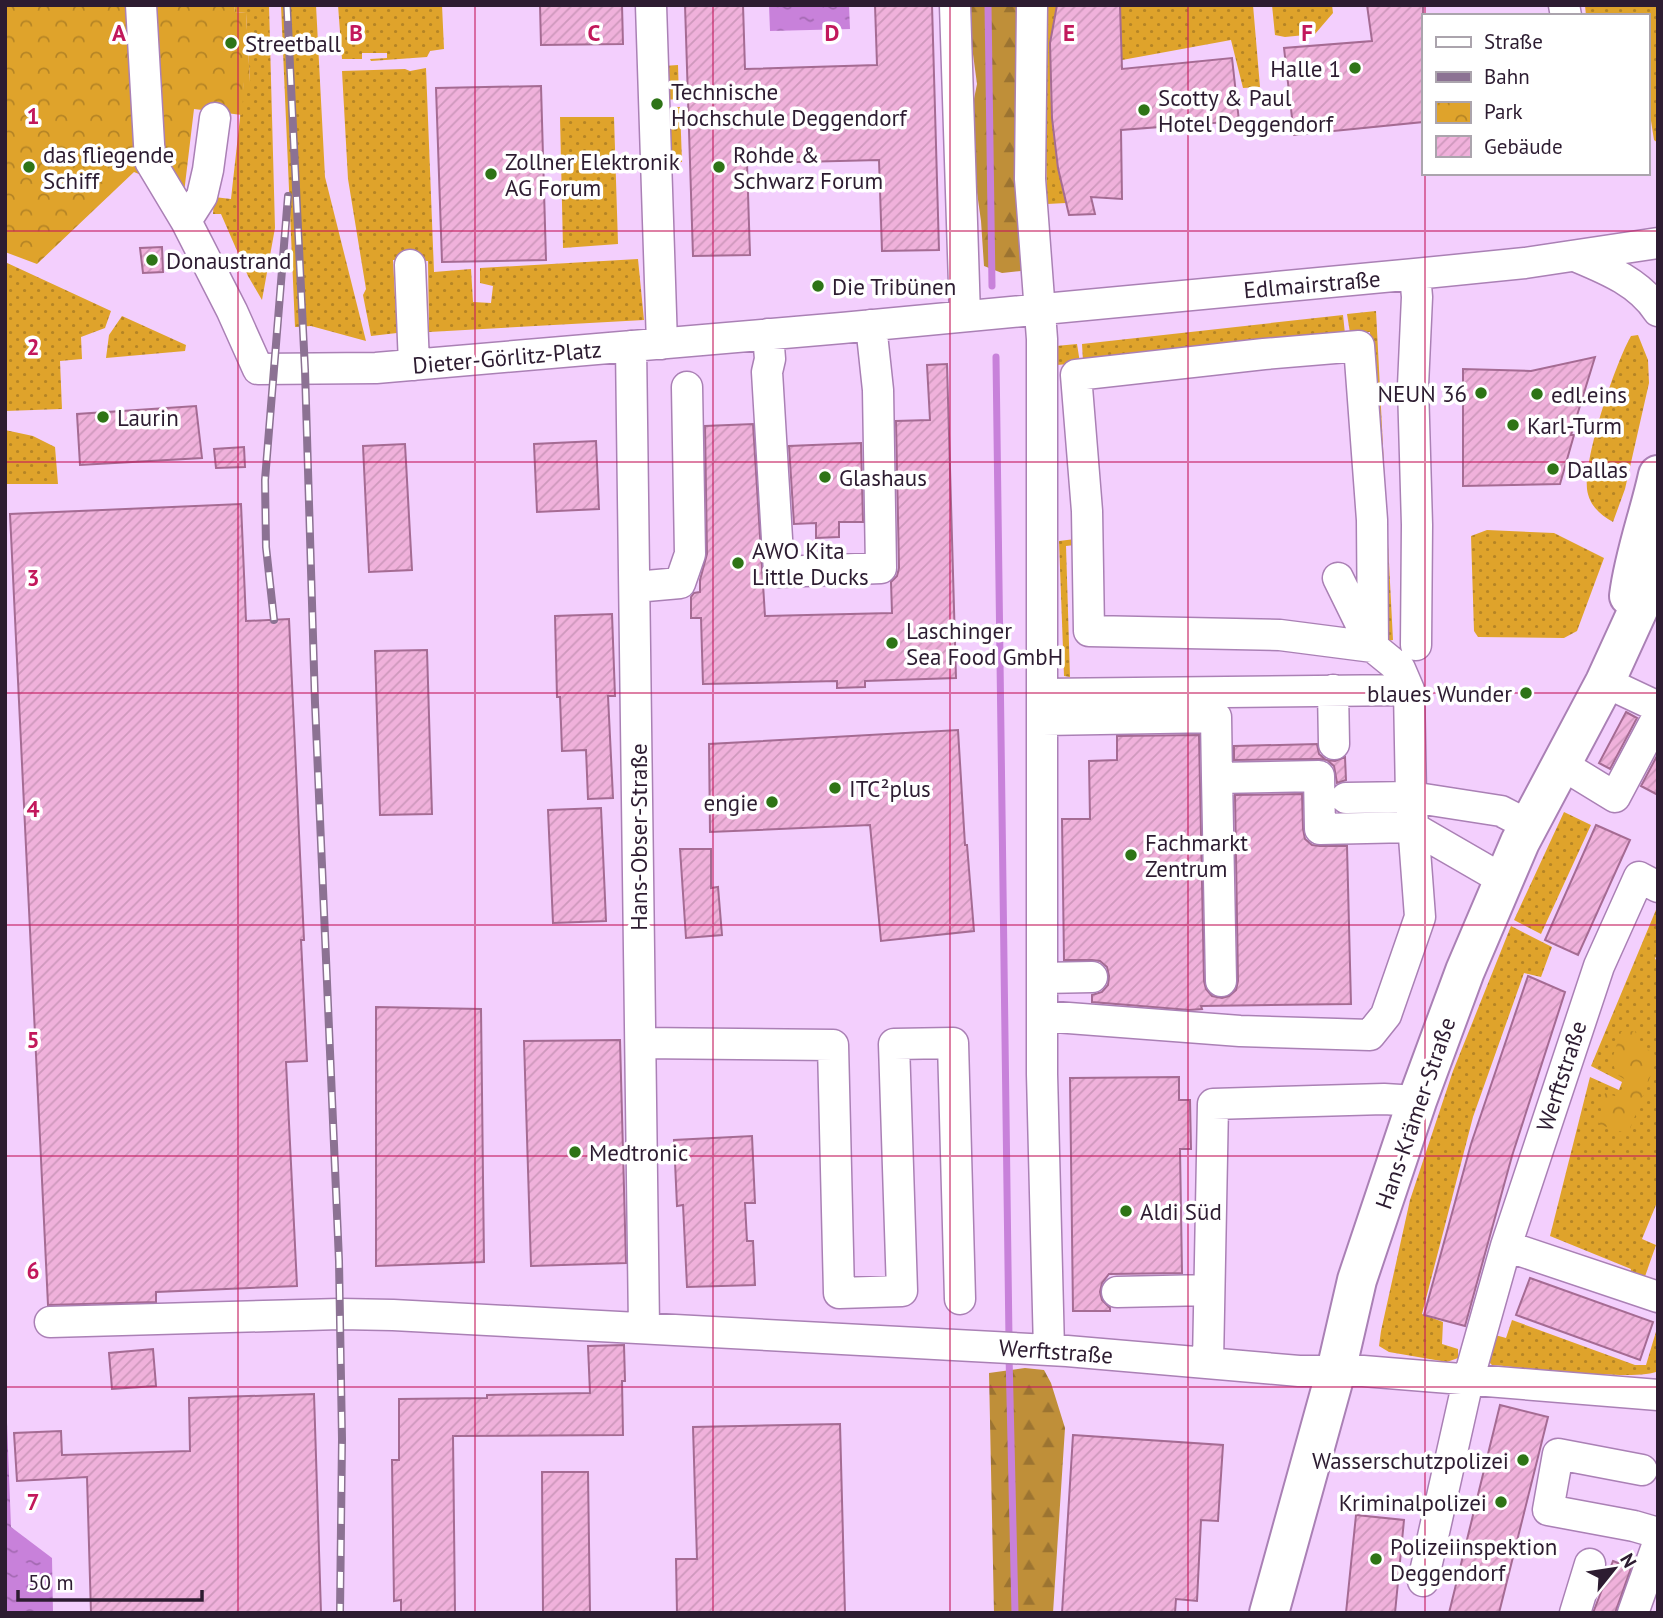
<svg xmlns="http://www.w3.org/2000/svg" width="1663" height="1618" font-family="'PT Sans',sans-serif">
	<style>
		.grass { fill: url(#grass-dots) }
		.forest { fill: url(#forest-firs) }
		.park { fill: url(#park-crowns) }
		.water { fill: url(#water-ripples) }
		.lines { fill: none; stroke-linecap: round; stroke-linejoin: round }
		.stream { stroke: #c881da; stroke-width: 7 }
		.building { fill: url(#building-hatch); stroke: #a56b93; stroke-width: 2 }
		.minor-casing { stroke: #aa80b5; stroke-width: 33 }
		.major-casing { stroke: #aa80b5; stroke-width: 42 }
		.minor { stroke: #fff; stroke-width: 30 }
		.major { stroke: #fff; stroke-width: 38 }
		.rail-casing { stroke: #8c7293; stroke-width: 8 }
		.rail { stroke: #fff; stroke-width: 5; stroke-dasharray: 16; stroke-linecap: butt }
		.grid { fill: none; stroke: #c2185b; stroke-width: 2; stroke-opacity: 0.55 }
		.poi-dot { fill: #2e7416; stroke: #fff; stroke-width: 2.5 }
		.labels { text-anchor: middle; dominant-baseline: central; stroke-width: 7; stroke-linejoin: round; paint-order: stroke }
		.poi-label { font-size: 23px; fill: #2d1c31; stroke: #fff; text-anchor: start }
		.street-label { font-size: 23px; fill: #2d1c31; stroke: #fff }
		.grid-label { font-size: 23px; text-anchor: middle; font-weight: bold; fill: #c2185b; stroke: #fff; stroke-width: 7; stroke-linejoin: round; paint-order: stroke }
	</style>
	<defs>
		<pattern id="grass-dots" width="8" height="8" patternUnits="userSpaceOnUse" patternTransform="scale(1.75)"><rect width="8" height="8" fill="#dfa32b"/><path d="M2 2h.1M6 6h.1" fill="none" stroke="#b58425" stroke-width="1.8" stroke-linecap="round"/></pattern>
		<pattern id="forest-firs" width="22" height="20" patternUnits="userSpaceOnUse" patternTransform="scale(1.75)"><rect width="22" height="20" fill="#bf8f39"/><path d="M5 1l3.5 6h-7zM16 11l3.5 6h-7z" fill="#9c7431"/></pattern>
		<pattern id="park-crowns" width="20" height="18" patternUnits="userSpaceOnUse" patternTransform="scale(1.75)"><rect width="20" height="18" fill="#dfa32b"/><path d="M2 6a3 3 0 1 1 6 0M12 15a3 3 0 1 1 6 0" fill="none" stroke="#b58425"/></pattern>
		<pattern id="water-ripples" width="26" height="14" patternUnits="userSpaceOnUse" patternTransform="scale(1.75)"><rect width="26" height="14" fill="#c881da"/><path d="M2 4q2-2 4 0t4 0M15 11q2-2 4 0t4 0" fill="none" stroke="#a369b1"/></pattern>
		<pattern id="building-hatch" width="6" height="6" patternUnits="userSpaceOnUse" patternTransform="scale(1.75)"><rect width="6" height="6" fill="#f0b1db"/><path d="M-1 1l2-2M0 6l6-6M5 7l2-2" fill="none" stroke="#ce98bc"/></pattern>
	</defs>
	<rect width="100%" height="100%" fill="#f3cffd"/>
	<path class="grass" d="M234,5H269L275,228L262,300L248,276L221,214H213L214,197L231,199L244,81L250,82L246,13L235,12Z
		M281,5H316L325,177L366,341L311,326L295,327Z
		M338,5H442L444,49L430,51L427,57L371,61L370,59L387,58V53H362V59H342Z
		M1043,5H1057C1045,70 1050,139 1066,203L1047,204Z
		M1120,5H1253L1260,87L1243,88L1231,40L1122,60Z
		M1272,5H1332L1333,13L1315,34L1285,37L1275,35Z
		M1585,5H1658V143L1654,140L1647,95V16H1586Z
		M678,65L679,99L664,100L663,66Z
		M426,68L434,272L471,269L473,302L491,303L493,286L480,283V268L638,259L644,320L429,332L428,261L393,260L397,333L371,336L363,295L366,289L348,179L342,71L405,69L410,71Z
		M664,107H680L682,162L666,163Z
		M560,117H614L618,244L563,248Z
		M5,262L111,311L105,328L81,337L82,359L60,361L62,409L5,411Z
		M1376,311L1393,640L1381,642L1370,332L1350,333L1347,314Z
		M1343,315L1345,334L1083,361L1082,344Z
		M122,316L186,345L185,351L106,358L109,335Z
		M1638,335L1648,360L1649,383L1625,489L1613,522C1600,515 1589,505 1587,489C1584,457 1615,364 1631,336Z
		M1077,344L1080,363L1057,365L1056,346Z
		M5,430L33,436L55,447L58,484H5Z
		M1487,530L1554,533L1604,558L1577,631L1564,638L1478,637L1474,631L1471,536Z
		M1075,539V545L1066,546L1070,677L1064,676L1059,541Z
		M1564,812L1591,825L1541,934L1514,920Z
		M1658,905V951L1655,959L1658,961V1200L1642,1239L1656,1245L1642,1285L1629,1281L1631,1269L1550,1236L1590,1077L1619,1090L1622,1082L1591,1066Z
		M1511,926L1552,947L1541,977L1524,973L1473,1117L1422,1314L1443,1322L1442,1344L1458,1349V1358L1447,1362L1389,1352L1379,1346L1381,1331L1410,1200L1453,1071Z
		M1512,1320L1635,1365H1646L1658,1325V1371C1640,1382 1520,1367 1492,1365L1486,1359L1488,1333L1506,1338Z"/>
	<path class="forest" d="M969,5H1017L1021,43L1016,76L1023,112L1031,270L1002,273L984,266L981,221L968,129L977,84L970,32Z
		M1025,1368L1044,1370L1051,1383L1065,1428L1053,1613H994L989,1373Z"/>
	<path class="park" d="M5,5H234L235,12L246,13L250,82H244L242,115L194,109L184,193L134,172L37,264L5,252Z
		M1635,1031L1641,1047L1654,1052L1656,1062L1628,1134L1598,1124L1605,1093L1618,1097L1626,1080L1616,1074L1612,1059L1621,1032Z"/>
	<path class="water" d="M769,5H849L850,29L770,31Z
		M5,1370L11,1527L52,1558L53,1613H5Z"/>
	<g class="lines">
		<path class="stream" d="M988,5L992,286
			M996,357L1009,1340
			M1009,1355L1015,1613"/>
	</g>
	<path class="building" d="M540,5H622L623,44L541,45Z
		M685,5H743L745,69L877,65L875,5H932L939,250L882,251L879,160L799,162L747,163L750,255L693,256Z
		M1057,5H1120L1122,69L1232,58L1239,121L1121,130L1122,199L1091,197L1095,214L1069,215L1058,168L1052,118L1050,43Z
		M1367,5H1423V122L1294,135L1284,48L1372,41Z
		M541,86L546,260L442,262L436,88Z
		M162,247L163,272L143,273L140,248Z
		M1595,357L1571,435H1574L1560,484L1463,486V369L1531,371Z
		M947,364L956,678L865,681V687L837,688V681L703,684L701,618H691V597L694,593L700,592V580L707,554L705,426L753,424L765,616L892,613L891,582L897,576L899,568L896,421L930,420L927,365Z
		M196,406L202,458L80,465L77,414Z
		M596,441L599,509L537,512L534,444Z
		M861,443L863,522H839V537L816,538V523L794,524L789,446Z
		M405,444L412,570L369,572L363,446Z
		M244,447L245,467L216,468L214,449Z
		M241,504L246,621L289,619L304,940H301L307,1061L286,1062L297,1286L156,1292V1302L48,1305L10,514Z
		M612,614L615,696H608L613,798L588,799L586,750L562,751L560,697H557L555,616Z
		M427,650L432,814L380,815L375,651Z
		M1626,712L1637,718L1610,769L1599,763Z
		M958,730L965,845H967L974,931L881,941L870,825L710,832L709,744Z
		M1199,735L1204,981L1206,989L1212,996L1222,998L1229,996L1236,990L1238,981L1235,795L1302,794L1303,829L1305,839L1312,845L1320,846H1347L1351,1004L1201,1006L1202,1009L1189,1010L1092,1002V995L1102,992L1108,985L1109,976L1107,967L1100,961L1092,960H1064L1062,819H1090L1089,761L1117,760V736Z
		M1317,744L1319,754L1326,760L1335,761L1345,757L1346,780L1337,783L1334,766L1327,760L1319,759L1234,760V746Z
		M1658,754V795L1641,786Z
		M601,808L606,921L553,923L548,810Z
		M1596,825L1630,840L1578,955L1545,940Z
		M680,849H711V888L718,887L722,935L686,938Z
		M1528,976L1565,992L1512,1156L1465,1326L1424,1315L1471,1144Z
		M376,1007L481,1009L484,1262L376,1266Z
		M620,1040L626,1263L531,1266L524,1041Z
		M1179,1077V1100H1190L1191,1149H1180L1182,1273L1109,1274L1102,1283L1100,1292L1102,1300L1110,1308V1311H1073L1070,1078Z
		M752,1136L755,1203H745L747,1241H753L755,1285L687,1287L683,1205L677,1206L674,1140Z
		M1530,1278L1653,1322L1640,1360L1516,1315Z
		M624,1345L625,1381H622L623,1435L453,1436L455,1613H401V1600L394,1601L392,1460H399V1399L487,1398V1395L590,1393L588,1346Z
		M153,1349L156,1386L112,1389L109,1353Z
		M314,1394L321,1613H91L87,1477L17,1481L14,1433L61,1431L62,1455L190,1451L189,1398Z
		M1500,1405L1548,1417L1499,1613H1449Z
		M840,1424L845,1613H677L676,1559H697L693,1427Z
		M1073,1435L1223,1445L1218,1521L1201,1520L1197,1601L1176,1599L1175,1613H1062Z
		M542,1472H588L590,1613H543Z
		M1356,1515L1404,1520L1395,1613H1346Z
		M1613,1561L1631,1568L1615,1613H1593Z"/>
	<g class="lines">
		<defs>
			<path id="minor" d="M141,5L150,161L186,221L232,311L258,369L376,368L842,328L1415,274L1525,263L1658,243
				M651,5L662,344
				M955,5L965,316
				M1032,5L1030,179L1042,339V1074L1049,1350
				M1564,5L1566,16
				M186,221L202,196L208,170L215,118
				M1575,256C1606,269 1639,282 1658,311
				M410,265L414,365
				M1415,274L1417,297L1413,386L1417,525L1416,645
				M768,334L770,359L767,372L779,572L881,568L878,390L871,325
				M631,346L644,1328
				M1338,578L1369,641
				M635,587L680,583L690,554L687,387
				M1373,647L1280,635L1089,631L1087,511L1076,375L1264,354L1359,346L1372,520L1373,647L1400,669L1409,690
				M1605,682L1658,707
				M1333,690L1334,744
				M1043,694L1409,690L1411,797L1501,811L1528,825
				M1043,720L1216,717L1217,778L1319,776L1320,829L1412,827L1502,879
				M1561,764L1615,797L1658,716
				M1217,778L1221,981
				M1042,978L1092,977
				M1042,1016L1240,1031L1370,1035L1386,1015L1420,917L1411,797L1346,798
				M641,1043L833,1045L839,1293L902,1291L894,1044L953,1043L960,1299
				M1506,1246L1658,1297
				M1117,1292L1209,1290
				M50,1322L340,1314L393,1315L1067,1351L1299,1371H1363L1658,1395
				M1208,1363L1213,1104L1384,1099L1417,1101
				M1642,1470L1558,1454L1548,1510L1634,1526L1658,1533
				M1423,1581L1468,1381L1506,1246L1599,966L1639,877L1658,887
				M1575,1613L1590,1564
				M1633,1613L1658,1543"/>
			<path id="major" d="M1629,596C1634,555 1649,516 1658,475
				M1269,1613L1336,1371L1357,1280L1417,1101L1465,971L1520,842L1605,682L1658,566"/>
		</defs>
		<use href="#minor" class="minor-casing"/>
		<use href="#major" class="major-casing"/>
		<use href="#minor" class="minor"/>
		<use href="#major" class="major"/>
		<defs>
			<path id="rail" d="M287,5L305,370L315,703L339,1261L342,1439L340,1613
				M274,620L266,547L265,480L288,196"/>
		</defs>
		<use href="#rail" class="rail-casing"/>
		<use href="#rail" class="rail"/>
	</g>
	<path class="grid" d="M238,5V1613M475,5V1613M713,5V1613M950,5V1613M1188,5V1613M1425,5V16M1425,173V1613M5,231H1658M5,462H1658M5,693H1658M5,925H1658M5,1156H1658M5,1387H1658"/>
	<g class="poi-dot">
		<circle cx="231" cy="43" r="7"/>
		<circle cx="1355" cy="68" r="7"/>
		<circle cx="657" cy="104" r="7"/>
		<circle cx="1144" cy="110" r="7"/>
		<circle cx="29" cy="167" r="7"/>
		<circle cx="719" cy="167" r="7"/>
		<circle cx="491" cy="174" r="7"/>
		<circle cx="152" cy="260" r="7"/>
		<circle cx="818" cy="286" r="7"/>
		<circle cx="1481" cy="393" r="7"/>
		<circle cx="1537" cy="394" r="7"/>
		<circle cx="103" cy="417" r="7"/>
		<circle cx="1513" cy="425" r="7"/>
		<circle cx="1553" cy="469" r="7"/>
		<circle cx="825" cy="477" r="7"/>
		<circle cx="738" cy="563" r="7"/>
		<circle cx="892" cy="643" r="7"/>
		<circle cx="1526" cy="693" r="7"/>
		<circle cx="835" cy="788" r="7"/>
		<circle cx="772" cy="802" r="7"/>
		<circle cx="1131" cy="855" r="7"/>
		<circle cx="575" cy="1152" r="7"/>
		<circle cx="1126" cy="1211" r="7"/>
		<circle cx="1523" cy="1460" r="7"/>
		<circle cx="1501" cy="1502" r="7"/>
		<circle cx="1376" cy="1559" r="7"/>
	</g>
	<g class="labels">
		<g class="poi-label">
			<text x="245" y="43">Streetball</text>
			<text x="1341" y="68" text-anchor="end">Halle 1</text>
			<text x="671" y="91">Technische<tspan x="671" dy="26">Hochschule Deggendorf</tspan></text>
			<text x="1158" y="97">Scotty &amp; Paul<tspan x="1158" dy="26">Hotel Deggendorf</tspan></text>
			<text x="43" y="154">das fliegende<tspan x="43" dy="26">Schiff</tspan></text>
			<text x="733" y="154">Rohde &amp;<tspan x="733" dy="26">Schwarz Forum</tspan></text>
			<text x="505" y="161">Zollner Elektronik<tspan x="505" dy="26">AG Forum</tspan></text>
			<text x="166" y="260">Donaustrand</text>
			<text x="832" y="286">Die Tribünen</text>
			<text x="1467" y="393" text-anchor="end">NEUN 36</text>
			<text x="1551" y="394">edl.eins</text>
			<text x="117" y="417">Laurin</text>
			<text x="1527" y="425">Karl-Turm</text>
			<text x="1567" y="469">Dallas</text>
			<text x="839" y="477">Glashaus</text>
			<text x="752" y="550">AWO Kita<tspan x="752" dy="26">Little Ducks</tspan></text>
			<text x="906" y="630">Laschinger<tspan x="906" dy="26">Sea Food GmbH</tspan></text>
			<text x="1512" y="693" text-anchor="end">blaues Wunder</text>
			<text x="849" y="788">ITC²plus</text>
			<text x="758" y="802" text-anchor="end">engie</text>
			<text x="1145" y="842">Fachmarkt<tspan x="1145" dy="26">Zentrum</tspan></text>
			<text x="589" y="1152">Medtronic</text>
			<text x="1140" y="1211">Aldi Süd</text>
			<text x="1509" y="1460" text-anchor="end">Wasserschutzpolizei</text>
			<text x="1487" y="1502" text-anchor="end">Kriminalpolizei</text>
			<text x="1390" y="1546">Polizeiinspektion<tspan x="1390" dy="26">Deggendorf</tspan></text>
		</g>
		<g class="street-label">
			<text transform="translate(1312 284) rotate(-5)">Edlmairstraße</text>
			<text transform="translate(507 357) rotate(-5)">Dieter-Görlitz-Platz</text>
			<text transform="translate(638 837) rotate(-90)">Hans-Obser-Straße</text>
			<text transform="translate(1561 1076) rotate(-72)">Werftstraße</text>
			<text transform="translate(1415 1113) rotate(-71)">Hans-Krämer-Straße</text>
			<text transform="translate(1056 1351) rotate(4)">Werftstraße</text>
		</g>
	</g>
	<g class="grid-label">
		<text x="119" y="41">A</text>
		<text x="356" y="41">B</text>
		<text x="594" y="41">C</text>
		<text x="832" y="41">D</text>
		<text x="1069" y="41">E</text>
		<text x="1307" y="41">F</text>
		<text x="33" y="124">1</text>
		<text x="33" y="355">2</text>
		<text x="33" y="586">3</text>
		<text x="33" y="817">4</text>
		<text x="33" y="1048">5</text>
		<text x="33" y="1279">6</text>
		<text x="33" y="1510">7</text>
	</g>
	<rect width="1663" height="1618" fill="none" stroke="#2d1c31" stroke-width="14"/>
	<rect x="1422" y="14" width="228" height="161" fill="#ffffff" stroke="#aba4ad" stroke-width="2"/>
	<rect x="1436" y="37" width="35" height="10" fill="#ffffff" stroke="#aba4ad" stroke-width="2"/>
	<text x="1484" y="49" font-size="21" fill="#2d1c31">Straße</text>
	<rect x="1436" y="72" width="35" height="10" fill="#8c7293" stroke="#aba4ad" stroke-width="2"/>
	<text x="1484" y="84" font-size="21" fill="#2d1c31">Bahn</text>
	<rect x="1436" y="102" width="35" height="21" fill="url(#park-crowns)" stroke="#aba4ad" stroke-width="2"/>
	<text x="1484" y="119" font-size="21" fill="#2d1c31">Park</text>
	<rect x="1436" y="136" width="35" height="21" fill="url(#building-hatch)" stroke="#aba4ad" stroke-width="2"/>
	<text x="1484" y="154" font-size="21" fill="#2d1c31">Gebäude</text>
	<g transform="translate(1614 1569) rotate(60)" stroke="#ffffff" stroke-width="5" paint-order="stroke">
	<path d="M0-5L12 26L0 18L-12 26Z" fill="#2d1c31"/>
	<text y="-10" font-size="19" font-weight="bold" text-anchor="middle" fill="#2d1c31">N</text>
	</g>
	<path d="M18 1590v10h184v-10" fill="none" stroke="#2d1c31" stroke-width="3.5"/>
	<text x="28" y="1590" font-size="21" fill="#2d1c31" stroke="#ffffff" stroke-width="5" paint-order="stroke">50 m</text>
</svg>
